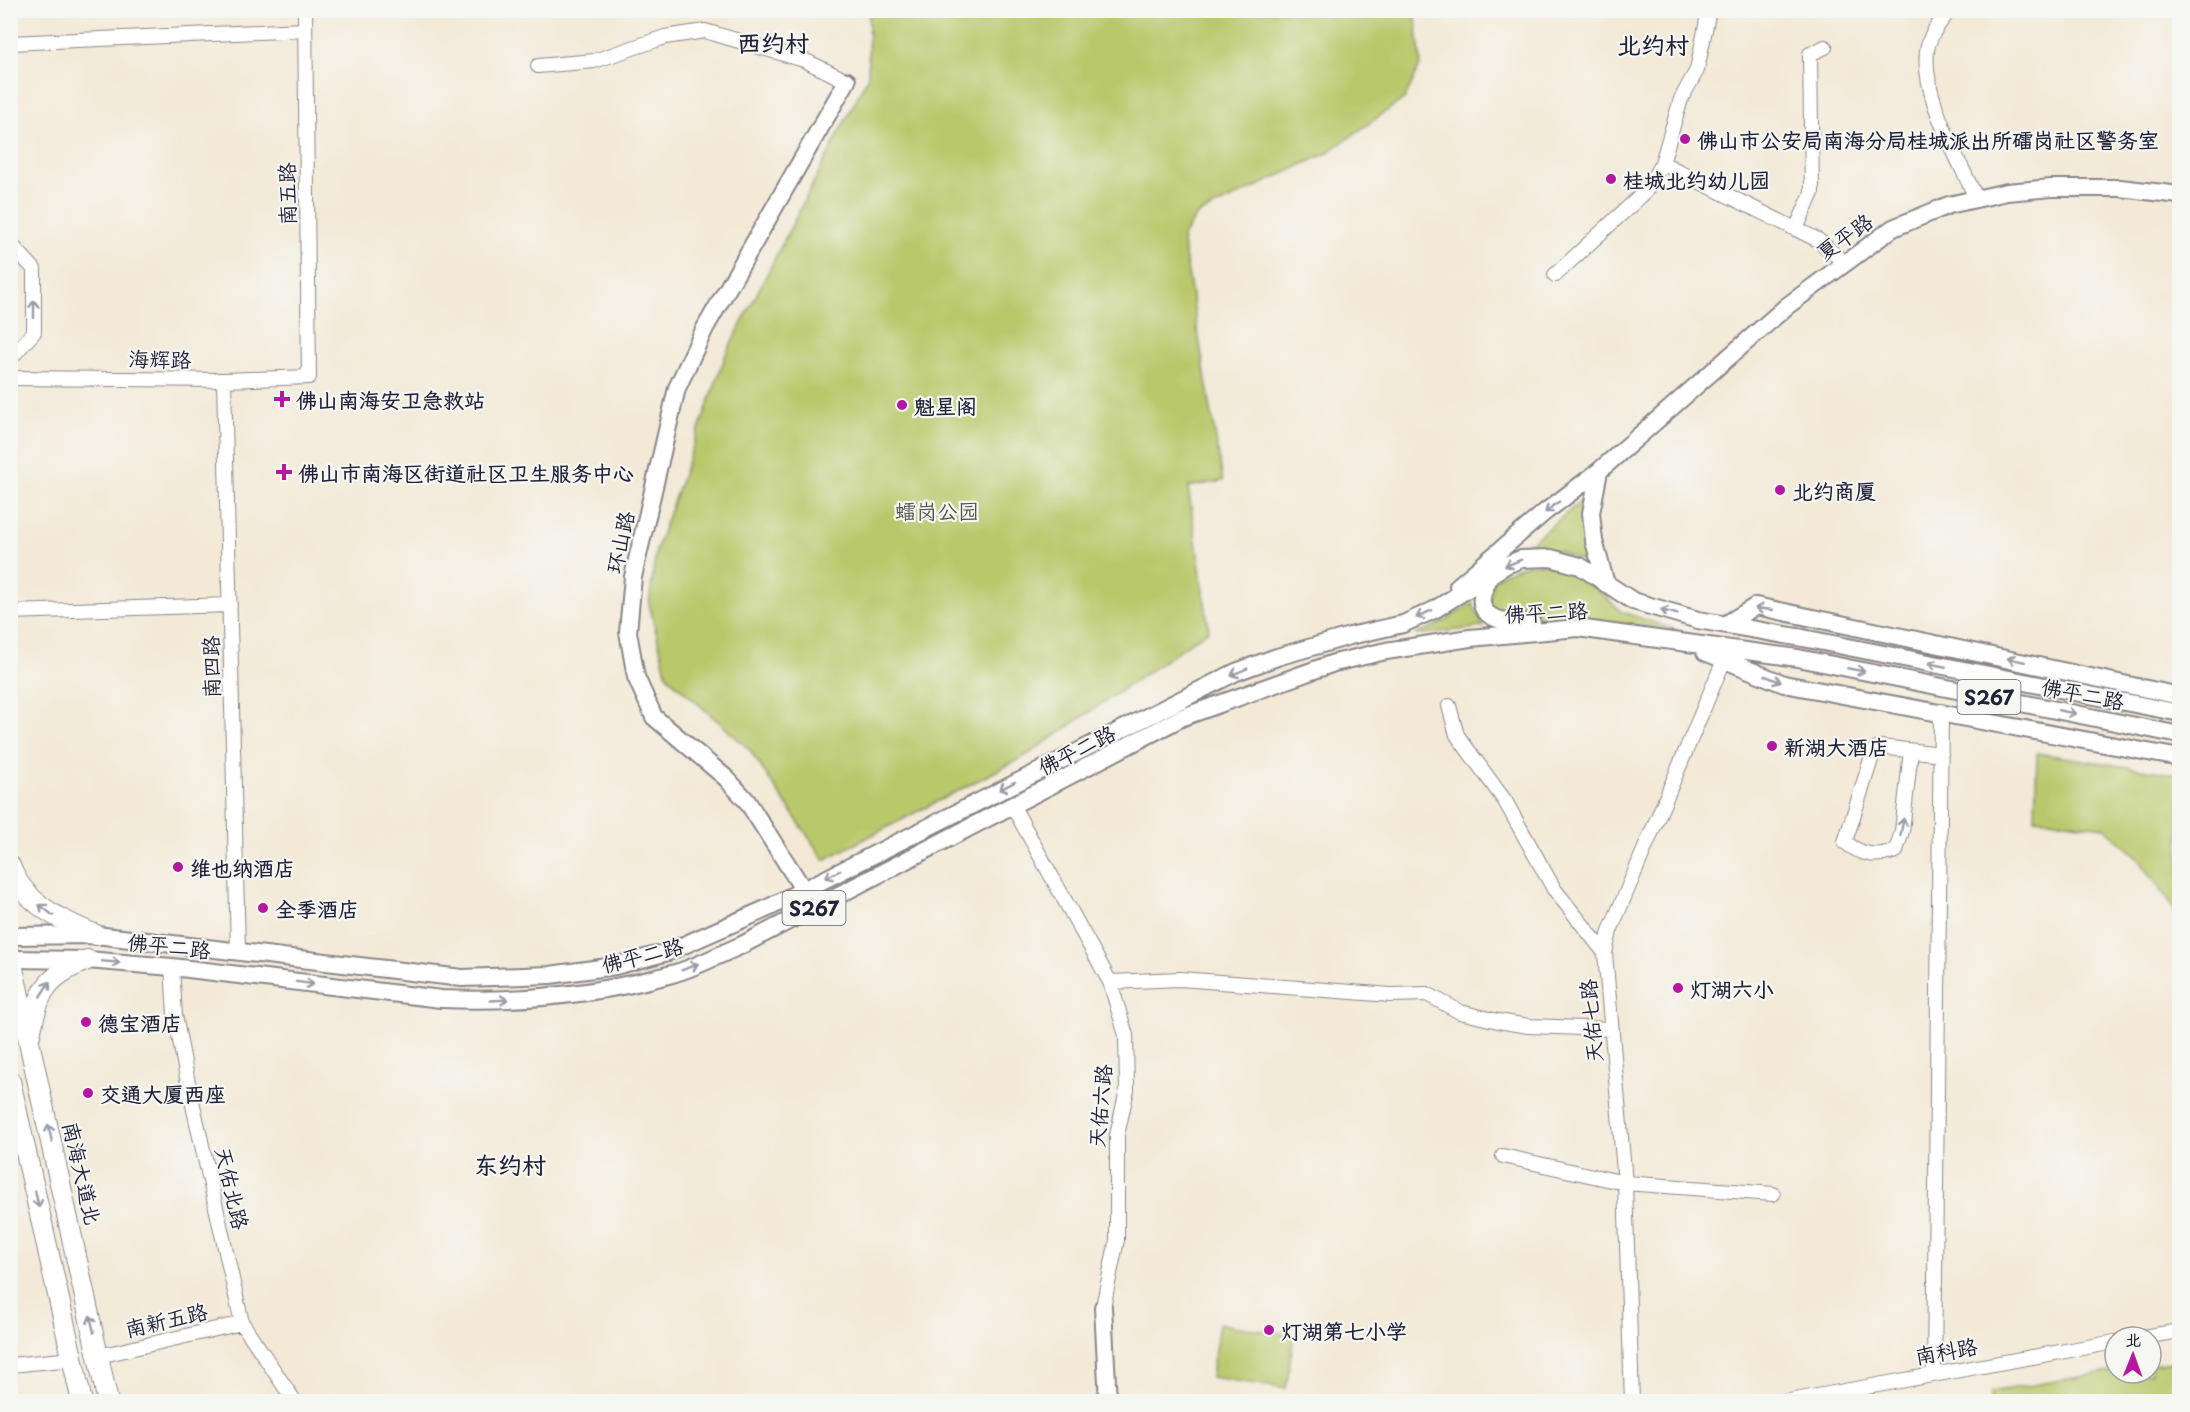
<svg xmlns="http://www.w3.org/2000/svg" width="2190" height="1412" font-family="'Playpen Sans','LXGW WenKai TC',sans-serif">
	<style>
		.green { fill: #b9c86a; stroke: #6e7552; stroke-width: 1.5 }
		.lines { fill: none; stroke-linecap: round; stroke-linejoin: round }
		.minor-casing { stroke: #8a8688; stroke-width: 16 }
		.major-casing { stroke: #8a8688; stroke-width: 20 }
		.highway-casing { stroke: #8a8688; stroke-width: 22 }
		.minor { stroke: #fff; stroke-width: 14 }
		.major { stroke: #fff; stroke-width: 16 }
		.highway { stroke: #fff; stroke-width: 20 }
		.oneway { stroke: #9c9ca7 }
		.poi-dot { fill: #b5179e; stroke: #f6f6f2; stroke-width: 2 }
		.labels { text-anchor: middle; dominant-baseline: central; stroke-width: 4.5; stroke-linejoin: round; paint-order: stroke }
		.shield { fill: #f6f6f2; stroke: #626272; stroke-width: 1.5 }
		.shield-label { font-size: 20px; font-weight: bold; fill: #22223b }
		.poi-label { font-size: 21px; font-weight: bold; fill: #22223b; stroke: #f6f6f2; text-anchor: start }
		.street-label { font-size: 21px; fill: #22223b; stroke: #f6f6f2 }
		.park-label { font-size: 21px; fill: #4f5449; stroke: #f6f6f2 }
		.quarter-label { font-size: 24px; font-weight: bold; fill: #22223b; stroke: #f6f6f2 }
	</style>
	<rect width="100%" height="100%" fill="#f6f6f2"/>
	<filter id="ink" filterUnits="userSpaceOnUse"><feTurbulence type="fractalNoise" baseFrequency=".0167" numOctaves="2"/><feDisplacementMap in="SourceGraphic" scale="12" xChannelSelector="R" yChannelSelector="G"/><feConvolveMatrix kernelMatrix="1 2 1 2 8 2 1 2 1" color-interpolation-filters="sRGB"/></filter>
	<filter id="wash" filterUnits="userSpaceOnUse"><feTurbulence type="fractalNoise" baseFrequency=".008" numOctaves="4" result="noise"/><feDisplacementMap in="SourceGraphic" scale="24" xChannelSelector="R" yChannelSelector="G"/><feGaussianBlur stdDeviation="1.35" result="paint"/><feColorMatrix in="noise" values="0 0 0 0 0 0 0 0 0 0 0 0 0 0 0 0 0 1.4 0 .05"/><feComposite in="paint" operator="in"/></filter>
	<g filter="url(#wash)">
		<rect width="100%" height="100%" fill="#f3e9d6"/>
		<path class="green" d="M869,11H1415L1421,63L1405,98L1327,153L1197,215L1182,237L1223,481L1188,487L1209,630L1027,755L824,860L749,749L667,676L649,604L656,550L726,354L868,76Z
			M1587,497L1597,567L1558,551L1521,550Z
			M1527,564H1547L1565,568L1585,579L1622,612L1680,631L1586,619H1503L1488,605L1493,580L1504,573Z
			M1472,603L1484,627L1415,635L1445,621Z
			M2037,753L2179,775V925L2170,903L2139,859L2104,827L2035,818Z
			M1219,1324L1294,1335L1286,1389L1211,1377Z
			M2179,1360V1401H1991V1392L2115,1371V1373H2151V1365Z"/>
	</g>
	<g filter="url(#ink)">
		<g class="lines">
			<defs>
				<path id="minor" d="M1950,10C1941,21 1932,31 1928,45C1918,89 1958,158 1976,198
					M10,43L305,30
					M538,66L594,61L665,37L705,31L804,60L847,81
					M1662,163L1818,240L1845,263
					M1796,229L1812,193L1810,54L1825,47
					M10,243L34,269V332L10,359
					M1555,275L1645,192L1662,163L1681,99L1697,70L1709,10
					M10,378L224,380L309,377L305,10
					M224,380L238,952
					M10,612L230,605
					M1449,706L1457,735L1505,801L1554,889L1605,953
					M1911,751L1902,831L1896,851C1875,857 1862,856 1845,842L1874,750L1881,747L1941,754
					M1012,805L1110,982L1126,1035L1127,1090L1117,1135V1240L1103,1307
					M172,967L175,1015L188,1083L242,1323L295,1402
					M1110,982L1180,979L1391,995L1427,994L1460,1012L1498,1021L1528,1026L1612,1029
					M1503,1156L1625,1183L1773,1194
					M2143,1337L2180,1331
					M99,1356L242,1323
					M10,1365L73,1359
					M1934,1373L1941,711
					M1632,1402L1625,1183L1605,953L1610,931L1724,660
					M1784,1402L2115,1342"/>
				<path id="major" d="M1599,471L1591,513L1594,541L1606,584
					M1492,574C1465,616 1496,623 1532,623
					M1458,586L1545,512L1599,471L1787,306L1893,228L1949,205L2007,192L2052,188H2120L2180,195
					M1726,624L1756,606L2180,696
					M1705,652L1784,684L2180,758
					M803,889L747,801L726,778L654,717L636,677L628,632L633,577L677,388L705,328L847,81
					M10,936L96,935L462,978L550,975L615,966L668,952L768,908L1236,672L1277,657L1350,636L1403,624L1434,610L1506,565L1521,559L1551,558L1580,566L1633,601L1698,620L1803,638L2180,713
					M10,959L87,960L172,967L441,999C518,1002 597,995 672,974C695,968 718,955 740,946L1183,717L1334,663L1386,651L1470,638L1578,628L1613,633L1798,658L2180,735
					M1103,1307L1108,1402"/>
				<path id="highway" d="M10,866C24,904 62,921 96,935
					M10,955L108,1402
					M30,1035C39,991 45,977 87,960
					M10,1081L82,1402"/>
			</defs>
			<use href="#minor" class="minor-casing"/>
			<use href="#major" class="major-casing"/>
			<use href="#highway" class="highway-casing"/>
			<use href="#minor" class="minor"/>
			<use href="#major" class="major"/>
			<use href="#highway" class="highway"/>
		</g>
		<defs><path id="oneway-shaft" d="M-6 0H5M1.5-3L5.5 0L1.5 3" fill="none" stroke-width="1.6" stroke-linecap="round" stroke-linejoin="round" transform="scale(1.5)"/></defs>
		<g class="oneway">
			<use href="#oneway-shaft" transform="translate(34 309) rotate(-90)"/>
			<use href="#oneway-shaft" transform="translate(1552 507) rotate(142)"/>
			<use href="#oneway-shaft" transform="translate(1513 563) rotate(158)"/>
			<use href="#oneway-shaft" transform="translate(1764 609) rotate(-174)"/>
			<use href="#oneway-shaft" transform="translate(1669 612) rotate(-165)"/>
			<use href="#oneway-shaft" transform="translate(1424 614) rotate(154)"/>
			<use href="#oneway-shaft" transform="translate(2016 660) rotate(-168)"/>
			<use href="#oneway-shaft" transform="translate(1937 665) rotate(-169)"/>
			<use href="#oneway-shaft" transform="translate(1856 670) rotate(11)"/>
			<use href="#oneway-shaft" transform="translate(1239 672) rotate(157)"/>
			<use href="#oneway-shaft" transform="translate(1773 679) rotate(22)"/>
			<use href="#oneway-shaft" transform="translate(2067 712) rotate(11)"/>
			<use href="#oneway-shaft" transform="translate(1007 786) rotate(153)"/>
			<use href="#oneway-shaft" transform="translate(1902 827) rotate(-80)"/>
			<use href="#oneway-shaft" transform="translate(833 874) rotate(153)"/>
			<use href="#oneway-shaft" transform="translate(46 910) rotate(-142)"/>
			<use href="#oneway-shaft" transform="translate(111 962) rotate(5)"/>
			<use href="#oneway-shaft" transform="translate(690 967) rotate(-22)"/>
			<use href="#oneway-shaft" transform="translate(305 983) rotate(7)"/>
			<use href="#oneway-shaft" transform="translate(45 989) rotate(-57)"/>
			<use href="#oneway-shaft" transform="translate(499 1000) rotate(-3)"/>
			<use href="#oneway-shaft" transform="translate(50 1133) rotate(-103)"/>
			<use href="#oneway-shaft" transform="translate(37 1199) rotate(77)"/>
			<use href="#oneway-shaft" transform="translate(92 1324) rotate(-103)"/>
		</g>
	</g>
	<g class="poi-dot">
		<circle cx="1685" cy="139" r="6"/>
		<circle cx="1611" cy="179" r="6"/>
		<path d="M279 390h6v6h6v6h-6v6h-6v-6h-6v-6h6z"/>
		<circle cx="902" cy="405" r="6"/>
		<path d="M281 463h6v6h6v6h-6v6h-6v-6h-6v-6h6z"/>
		<circle cx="1780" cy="490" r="6"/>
		<circle cx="1772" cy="746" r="6"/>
		<circle cx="178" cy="867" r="6"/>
		<circle cx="263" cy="908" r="6"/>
		<circle cx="1678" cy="988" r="6"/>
		<circle cx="86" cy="1022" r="6"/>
		<circle cx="88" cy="1093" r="6"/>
		<circle cx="1269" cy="1330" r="6"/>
	</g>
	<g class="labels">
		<g class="shield">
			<rect x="1957.5" y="680" width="63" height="34" rx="4.5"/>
			<rect x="782.5" y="891" width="63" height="34" rx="4.5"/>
		</g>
		<g class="shield-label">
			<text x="1989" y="697">S267</text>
			<text x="814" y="908">S267</text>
		</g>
		<g class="poi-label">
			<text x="1697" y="139">佛山市公安局南海分局桂城派出所礌岗社区警务室</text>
			<text x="1623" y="179">桂城北约幼儿园</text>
			<text x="296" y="399">佛山南海安卫急救站</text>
			<text x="914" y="405">魁星阁</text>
			<text x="298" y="472">佛山市南海区街道社区卫生服务中心</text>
			<text x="1792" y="490">北约商厦</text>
			<text x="1784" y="746">新湖大酒店</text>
			<text x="190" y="867">维也纳酒店</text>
			<text x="275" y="908">全季酒店</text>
			<text x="1690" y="988">灯湖六小</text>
			<text x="98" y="1022">德宝酒店</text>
			<text x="100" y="1093">交通大厦西座</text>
			<text x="1281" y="1330">灯湖第七小学</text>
		</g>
		<g class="street-label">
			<text transform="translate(286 194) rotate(-91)">南五路</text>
			<text transform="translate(1844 236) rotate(-36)">夏平路</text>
			<text transform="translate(160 358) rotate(1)">海辉路</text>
			<text transform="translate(619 542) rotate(-78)">环山路</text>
			<text transform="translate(1546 611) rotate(-3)">佛平二路</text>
			<text transform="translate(210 667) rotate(-91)">南四路</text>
			<text transform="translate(2083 693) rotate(11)">佛平二路</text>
			<text transform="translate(1076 749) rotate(-27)">佛平二路</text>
			<text transform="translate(169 945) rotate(6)">佛平二路</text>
			<text transform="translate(642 954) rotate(-14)">佛平二路</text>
			<text transform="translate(1590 1021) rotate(-95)">天佑七路</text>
			<text transform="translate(1099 1106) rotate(-85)">天佑六路</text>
			<text transform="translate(83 1173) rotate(77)">南海大道北</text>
			<text transform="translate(233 1188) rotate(77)">天佑北路</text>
			<text transform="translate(166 1319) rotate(-13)">南新五路</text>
			<text transform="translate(1946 1350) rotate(-10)">南科路</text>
		</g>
		<g class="park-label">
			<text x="937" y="510">𧒽岗公园</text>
		</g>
		<g class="quarter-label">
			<text x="773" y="42">西约村</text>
			<text x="1653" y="44">北约村</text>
			<text x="510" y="1164">东约村</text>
		</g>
	</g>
	<rect width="2190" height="1412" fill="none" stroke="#f6f6f2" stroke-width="36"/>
	<g transform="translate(2133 1355) rotate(1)"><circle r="28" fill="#f6f6f2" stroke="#a1a1a9" stroke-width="1.5"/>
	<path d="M0-4.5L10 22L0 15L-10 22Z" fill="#b5179e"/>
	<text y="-9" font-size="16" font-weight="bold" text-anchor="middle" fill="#22223b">北</text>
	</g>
</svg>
